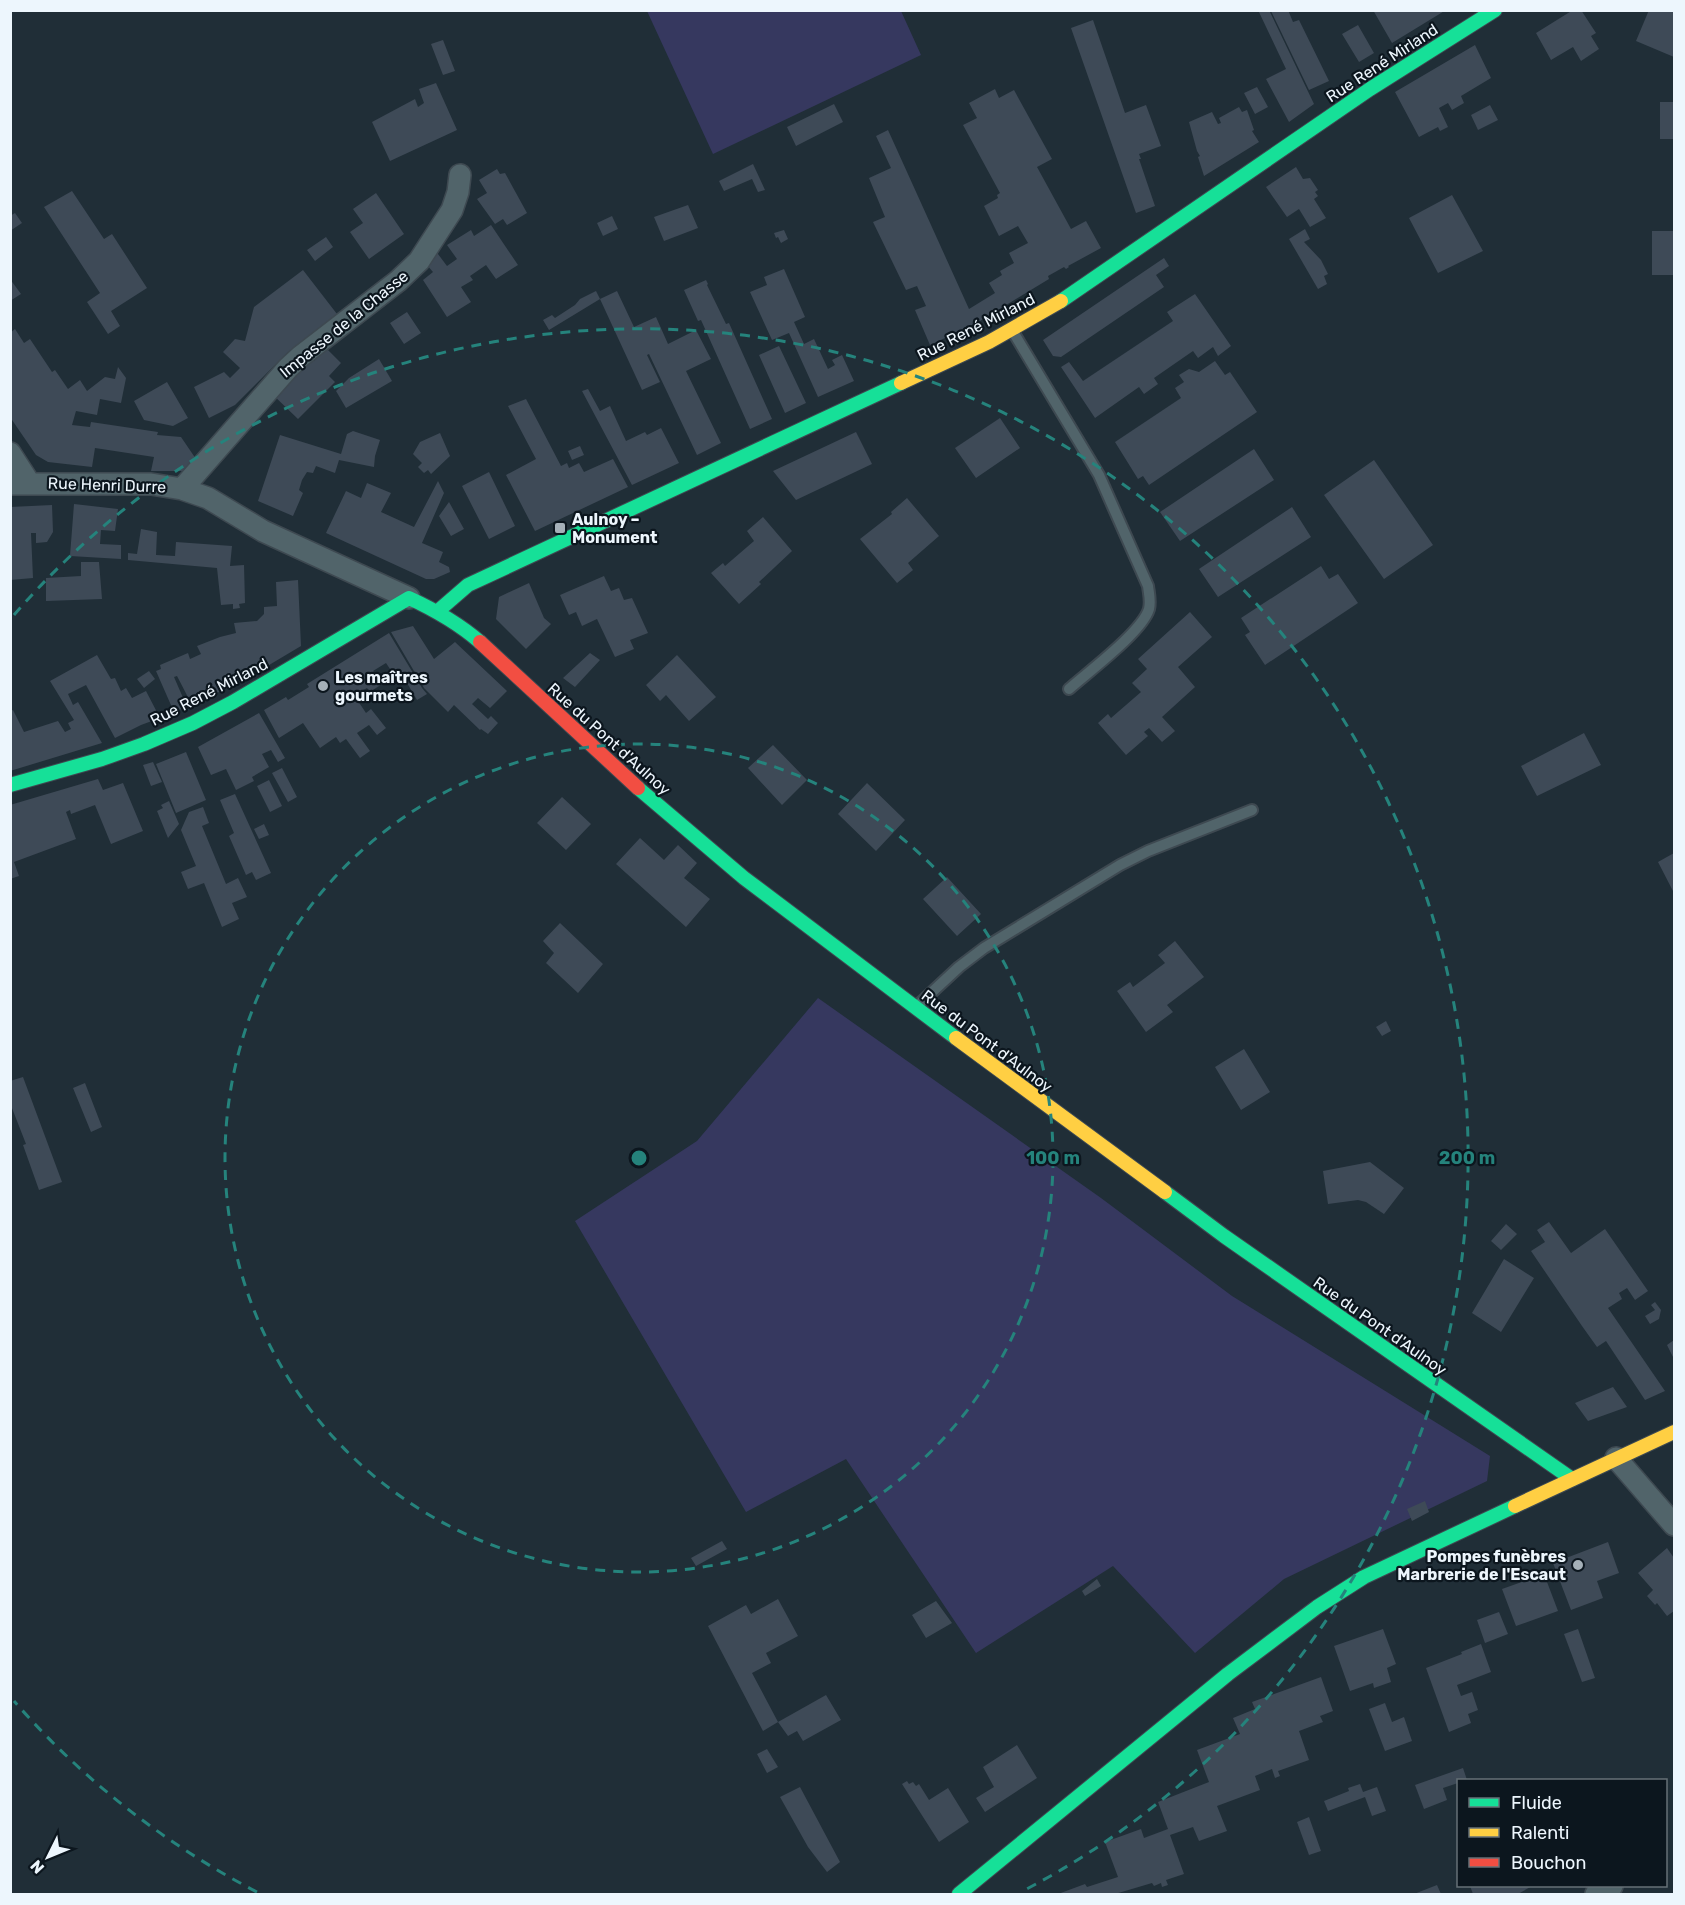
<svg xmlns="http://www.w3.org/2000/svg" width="1685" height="1905" font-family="Rubik,sans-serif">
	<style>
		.green { fill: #36385f }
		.building { fill: #3e4a57 }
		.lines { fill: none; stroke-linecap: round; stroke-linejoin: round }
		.lane-casing { stroke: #3e4951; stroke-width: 14 }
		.street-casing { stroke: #3e4951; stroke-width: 24 }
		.fast-casing { stroke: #3e4951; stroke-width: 16 }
		.slow-casing { stroke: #3e4951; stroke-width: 16 }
		.jam-casing { stroke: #3e4951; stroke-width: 16 }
		.lane { stroke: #51646a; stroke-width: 10 }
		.street { stroke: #51646a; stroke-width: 21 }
		.fast { stroke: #16e098; stroke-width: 14 }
		.slow { stroke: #ffcf43; stroke-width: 14 }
		.jam { stroke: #f24e42; stroke-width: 14 }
		.ring { fill: none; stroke: #25837c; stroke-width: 3; stroke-dasharray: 10 8 }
		.poi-dot { fill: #a5b0b8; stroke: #0c161e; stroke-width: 2 }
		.labels { text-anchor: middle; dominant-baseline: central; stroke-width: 4.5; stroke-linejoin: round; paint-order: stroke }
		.street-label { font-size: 16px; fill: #edf6fd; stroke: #0c161e }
		.poi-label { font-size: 16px; font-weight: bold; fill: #edf6fd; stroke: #0c161e; text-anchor: start }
		.centre { fill: #25837c; stroke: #0c161e; stroke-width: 3 }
		.ring-label { font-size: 18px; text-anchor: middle; font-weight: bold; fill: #25837c; stroke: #0c161e; stroke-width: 4.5; stroke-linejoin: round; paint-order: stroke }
	</style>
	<rect width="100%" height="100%" fill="#202e37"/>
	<path class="green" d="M647,11H901L921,55L713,154Z
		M818,998L1101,1198L1232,1296L1490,1456L1487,1481L1284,1579L1195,1653L1113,1566L976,1653L846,1459L746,1512L575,1221L697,1141Z"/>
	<path class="building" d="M1258,10H1269L1314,104L1289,122L1266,79L1286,69Z
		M1273,10H1288L1293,22L1299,20L1329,81L1309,90L1271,11Z
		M1373,10H1446L1392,43Z
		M1573,10H1581L1596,33L1591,36L1599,49L1581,61L1573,47L1551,60L1536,33Z
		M1649,10H1670L1674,12V57L1636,41Z
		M1093,20L1125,113L1146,105L1161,146L1139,154L1141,159H1139L1155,206L1136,213L1071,28Z
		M1358,25L1374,53L1359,62L1342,34Z
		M443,40L455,71L443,75L431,44Z
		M1475,45L1491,78L1461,96L1464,103L1452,110L1448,103L1439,108L1448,127L1440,131L1438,127L1419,137L1395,92Z
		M436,83L457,130L390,161L372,122L415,99L418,107L424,103L419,89Z
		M1257,87L1268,107L1255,114L1244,93Z
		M995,89L999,98L1014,90L1052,159L1037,167L1071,229L1086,221L1101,248L1068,266L1069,267L1066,269L1064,267L1048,276L1049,279L975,324L930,345L915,310L926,306L917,286L906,290L873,222L885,217L869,178L891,168L876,136L888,130L969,309L995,293L989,283L1002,275L1000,271L1014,263L1009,253L1028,243L1018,226L999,236L984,206L998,198L997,195L1000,193L963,125L977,118L969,103Z
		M1660,102H1674V139H1660Z
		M834,104L843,122L796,146L787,127Z
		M1490,105L1498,120L1478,130L1471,115Z
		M1239,107L1242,112L1247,110L1254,130L1252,131L1259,142L1204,176L1198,157L1200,156L1197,151L1189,122L1212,112L1218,124L1221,123L1219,118Z
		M753,164L765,190L758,192L752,179L724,191L719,181Z
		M1296,167L1303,179L1310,178L1318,190L1315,192L1318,196L1314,199L1326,218L1310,227L1299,209L1287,217L1266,187Z
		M497,169L500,174L505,173L527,213L507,225L503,219L495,224L477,199L487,193L479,180Z
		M72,191L104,239L112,234L147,288L111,311L120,326L108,334L87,302L100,293L44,207Z
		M376,193L404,234L369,259L350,232L363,223L353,209Z
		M1452,195L1483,251L1438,273L1409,218Z
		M688,205L698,228L664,241L654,217Z
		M15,213L22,223L10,231V216Z
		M612,216L618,229L603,236L597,223Z
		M491,225L518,265L496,279L486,265L470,276L473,280L461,287L471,302L447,317L423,280L433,272L426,264L435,250L447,266L457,259L447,245L471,230L474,236Z
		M1305,229L1310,239L1304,242L1321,260L1328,274L1324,276L1327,284L1318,289L1289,239Z
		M784,230L788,239L781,243L778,237L776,238L774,233Z
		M1652,231H1674V275H1652Z
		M326,237L333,247L315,261L307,250Z
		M1164,258L1169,266L1156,275L1164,287L1061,357L1053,356L1043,340Z
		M784,269L805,317L794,322L804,344L814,339L828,369L835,365L832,360L842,355L854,381L818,397L789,333L772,340L750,292L767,285L764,277Z
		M303,270L337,314L287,353L235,405L209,418L194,387L224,372L230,378L240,368L223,352L235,339L245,341L254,307Z
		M10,279L21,294L10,301Z
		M706,280L708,284L707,285L726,324L729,323L772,419L750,429L701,320L698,321L684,290Z
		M596,291L600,299L617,291L634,327L656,317L668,344L696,330L711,359L686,371L721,443L697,455L649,354L647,355L660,382L642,390L600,299L549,330L543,320L552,315L555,318L575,305L580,299Z
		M1195,294L1231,346L1218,356L1213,347L1198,358L1193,351L1154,378L1158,384L1144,394L1139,387L1095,418L1061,367L1069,362L1083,381L1173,321L1167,312Z
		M407,312L421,333L404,344L390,323Z
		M15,329L24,343L30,339L52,372L55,370L68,389L80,380L87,391L105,377L115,379L118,367L126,378L121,403L100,399L97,415L76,411L72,425L90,427L91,422L158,432L157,435L181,437L196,459L188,471H151L154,457L95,448L92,467L48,462L36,455L10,417V333Z
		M779,346L806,403L785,413L759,355Z
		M327,349L341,363L329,376L335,382L298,419L270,392L311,358L314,361Z
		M379,359L392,381L346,408L336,391L349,378Z
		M1215,361L1225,375L1230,372L1257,412L1149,485L1143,476L1138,479L1115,442L1181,398L1175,388L1184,382L1179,375L1189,369L1199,372Z
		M167,382L188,418L173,426L144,420L134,401Z
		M588,389L600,411L610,406L626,441L645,432L647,435L661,428L679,463L632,485L582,391Z
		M526,399L561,466L567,463L569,468L579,463L584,472L613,459L628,487L535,531L506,475L536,459L508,406Z
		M1000,418L1020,448L976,478L955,448Z
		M353,431L380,440L375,456L374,467L339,460L335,473L316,466L313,473L307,472L302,480L299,490L303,493L293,516L258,501L280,435L341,454L347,434Z
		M856,432L872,464L796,500L773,471Z
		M440,433L450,456L431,474L428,470L424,473L418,467L422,463L413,454L420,442Z
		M580,446L584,455L572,460L568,451Z
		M1254,449L1274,480L1180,541L1160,512Z
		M1374,460L1433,545L1384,579L1324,495Z
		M489,472L515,526L489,539L462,486Z
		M438,481L444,493L422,543L443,552L439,562L449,567L450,572L434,579H426L326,533L346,491L361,498L367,483L391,493L381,512L414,527Z
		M907,498L939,536L908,563L913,570L897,583L860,539L892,514L891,512Z
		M449,502L464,529L451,536L439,516Z
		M74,504L118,509L115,531L101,530L100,544L121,545V559L70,556Z
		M52,505L53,532L47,542L36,543V533H31L33,578L10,580V507Z
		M1292,507L1311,537L1218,597L1199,569Z
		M763,517L792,551L759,582L761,584L739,604L711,573L723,563L725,566L754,541L747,531Z
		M141,529L157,532L156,555L175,556L176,542L232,546L230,566L244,565L245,603L239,604L240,608L233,609V604L221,605L217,568L128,560V553L137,554Z
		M81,562H99L102,599L46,601V578L81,576Z
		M1321,566L1329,579L1338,574L1358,603L1265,665L1245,635L1250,632L1241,618Z
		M604,576L611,591L619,588L624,600L632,598L648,633L630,640L634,649L615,657L597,619L582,626L576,612L569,615L560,595Z
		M298,580L301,646L242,681L192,705L177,676L174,677L187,707L174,712L156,671L161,669L160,665L188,653L190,659L201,654L197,646L220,637L236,633L234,623L257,621L264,614V607L277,606L276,582Z
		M529,583L544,618L551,624L526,649L496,619L499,597Z
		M1190,612L1212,637L1178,667L1195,687L1162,717L1175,731L1162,742L1149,728L1144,732L1148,736L1126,755L1098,723L1108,714L1111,718L1141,692L1132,683L1147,669L1138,659Z
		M413,626L434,659L455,642L507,691L490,708L478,698L472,704L488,719L491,716L498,723L488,734L481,729L480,730L454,705L448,712L424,688L391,632Z
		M389,633L422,688L427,694L417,700L400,671L394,675L386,663L373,671L382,684L370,692L367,688L354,695L366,713L371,709L386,728L377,735L369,725L357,733L370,751L360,758L346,739L340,743L336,737L320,748L303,723L279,738L264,710L286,697L288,700L309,687L307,684Z
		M590,653L600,660L575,687L563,678Z
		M97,655L111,679L115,678L121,691L126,688L132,698L146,691L160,718L141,725L115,738L86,685L68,694L73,705L78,702L102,743L10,771V711L13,710L24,732L58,721L65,732L71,729L68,723L74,720L50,681Z
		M677,655L716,697L689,721L666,695L660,701L646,685Z
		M149,671L155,679L144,688L137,679Z
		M259,713L285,758L278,762L271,750L262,754L269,767L252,777L254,781L236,790L226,769L211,775L198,747Z
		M1584,733L1601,765L1537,796L1521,766Z
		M773,745L807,780L782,805L748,768Z
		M186,752L206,800L176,813L156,764Z
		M153,762L162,782L151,786L143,765Z
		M282,768L297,797L288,802L272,773Z
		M98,779L103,790L123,783L143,831L111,844L95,805L71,814L70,810L66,812L76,839L14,862L19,876L10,879V805Z
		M269,780L282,806L270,812L257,786Z
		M867,783L905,820L876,851L838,814Z
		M235,794L271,873L256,880L252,872L246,875L229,836L234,833L220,800Z
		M562,797L591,824L566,850L537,823Z
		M169,801L179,824L168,838L157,811L163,808L161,805Z
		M203,807L209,823L202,826L226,884L238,878L247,897L232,903L239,919L222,927L204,883L188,889L181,872L196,866L181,830L189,812Z
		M264,824L269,835L259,839L254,829Z
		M640,838L664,860L678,845L697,863L684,878L710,899L686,927L616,864Z
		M1674,853V893L1658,862Z
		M947,877L981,914L957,936L923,899Z
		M560,923L603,964L578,993L546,963L554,953L543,941Z
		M1175,941L1204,977L1167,1005L1173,1012L1146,1032L1117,991L1130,982L1133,987L1165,963L1158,955Z
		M1386,1021L1391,1031L1382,1036L1376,1027Z
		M1244,1049L1270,1092L1241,1110L1215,1067Z
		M23,1077L62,1182L39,1190L23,1145L26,1144L10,1103V1081Z
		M85,1083L102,1127L91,1132L73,1088Z
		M1370,1162L1404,1188L1384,1214L1366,1202L1358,1200L1328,1204L1323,1171Z
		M1549,1222L1571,1253L1605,1229L1648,1291L1635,1300L1627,1288L1619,1293L1622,1299L1608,1308L1665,1391L1645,1400L1606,1341L1597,1347L1582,1326L1531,1251L1545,1242L1537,1230Z
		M1506,1224L1517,1234L1501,1250L1491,1241Z
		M1504,1259L1534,1278L1501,1332L1472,1313Z
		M1655,1302L1661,1310L1659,1319L1650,1324L1645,1316L1655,1310L1651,1305Z
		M1674,1340V1358L1673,1357L1667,1345Z
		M1613,1387L1627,1407L1588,1421L1575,1403Z
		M1425,1501L1429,1512L1412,1521L1407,1509Z
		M722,1541L727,1549L696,1566L691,1558Z
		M1608,1542L1619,1573L1597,1581L1603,1598L1571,1610L1553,1563Z
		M1667,1548L1674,1558V1611L1667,1616L1657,1603L1655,1605L1647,1596L1653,1590L1638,1573Z
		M1544,1574L1558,1611L1516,1626L1502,1589Z
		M1097,1579L1101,1586L1085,1596L1082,1591Z
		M778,1599L798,1636L766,1653L771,1663L752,1673L778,1722L763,1731L708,1626L746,1605L751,1614Z
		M936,1601L952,1623L926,1638L912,1615Z
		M1499,1612L1508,1634L1485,1643L1477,1620Z
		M1383,1629L1396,1664L1387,1668L1391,1682L1374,1688L1373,1683L1350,1691L1334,1646Z
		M1578,1629L1595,1678L1582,1682L1564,1634Z
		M1481,1644L1491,1672L1457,1685L1461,1696L1472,1692L1478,1710L1468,1714L1471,1723L1449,1732L1426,1668L1462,1654L1461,1652Z
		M1321,1677L1333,1711L1320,1716L1323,1722L1299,1731L1309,1760L1278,1771L1280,1776L1275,1778L1272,1769L1255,1776L1260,1790L1217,1806L1227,1831L1199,1841L1193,1827L1170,1835L1184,1874L1166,1880L1168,1885L1162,1887L1161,1883L1154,1886L1152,1883L1115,1894H1058L1085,1884L1087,1887L1118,1877L1105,1842L1141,1829L1144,1838L1168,1829L1158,1802L1209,1782L1197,1750L1240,1734L1233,1718L1255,1709L1252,1702Z
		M826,1695L841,1720L803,1741L797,1731L788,1736L778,1722Z
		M1385,1703L1392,1722L1404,1717L1412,1741L1385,1751L1369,1709Z
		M1017,1745L1037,1778L985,1812L976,1798L994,1787L983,1767Z
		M767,1749L778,1767L767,1773L757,1754Z
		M1463,1768L1467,1780H1458V1783L1443,1788L1447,1800L1424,1809L1415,1785Z
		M907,1781L909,1784L913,1782L916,1786L919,1784L929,1800L948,1788L969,1822L939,1842L902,1784Z
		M1360,1784L1363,1792L1377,1787L1386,1811L1372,1816L1365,1797L1328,1811L1324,1801L1349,1791L1348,1788Z
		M800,1787L840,1862L827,1872L808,1847L780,1797Z
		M1309,1817L1321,1851L1309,1855L1297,1822Z
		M1437,1885L1441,1894H1414Z
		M1470,1886H1532L1518,1894H1473Z"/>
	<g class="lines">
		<defs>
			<path id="lane" d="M1012,330L1099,475L1148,586C1149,594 1151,601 1149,609C1142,632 1088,672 1069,689
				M917,1006L959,967L984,948L1120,865L1148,851L1252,810"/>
			<path id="street" d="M10,453L30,484
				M10,484H151L182,489L208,498L263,531L409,598
				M182,489L288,368L301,356L398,281L419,261L452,210L458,192L460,175
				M1616,1458L1674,1525
				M1596,1894L1612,1886"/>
			<path id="fast" d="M1061,301L1370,89L1495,10
				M438,611L468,585L901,383
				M10,785L102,759L144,744L193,723L233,702L409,598C435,610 458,623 480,642
				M638,788L744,878L956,1038
				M1165,1192L1224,1236L1572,1479
				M959,1894L1228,1674L1317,1607L1364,1577L1515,1506"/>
			<path id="slow" d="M901,383L989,342L1061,301
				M956,1038L1165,1192
				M1515,1506L1674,1432"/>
			<path id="jam" d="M480,642L638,788"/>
		</defs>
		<use href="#lane" class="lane-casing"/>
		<use href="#street" class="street-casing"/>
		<use href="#fast" class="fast-casing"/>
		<use href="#slow" class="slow-casing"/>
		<use href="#jam" class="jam-casing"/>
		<use href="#lane" class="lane"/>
		<use href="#street" class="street"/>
		<use href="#fast" class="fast"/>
		<use href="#slow" class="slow"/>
		<use href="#jam" class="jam"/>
	</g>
	<g class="ring">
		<circle cx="639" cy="1158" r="414"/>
		<path d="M257 1892A828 828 0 0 1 14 1701M14 615A828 828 0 1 1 1021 1892"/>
	</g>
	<g class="poi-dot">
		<rect x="554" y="522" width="12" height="12" rx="3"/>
		<circle cx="323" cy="686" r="6"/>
		<circle cx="1578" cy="1565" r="6"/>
	</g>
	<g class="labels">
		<g class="street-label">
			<text transform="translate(1382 63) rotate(-33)">Rue René Mirland</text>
			<text transform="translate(344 324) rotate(-39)">Impasse de la Chasse</text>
			<text transform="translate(976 327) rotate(-27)">Rue René Mirland</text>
			<text transform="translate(107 485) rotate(2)">Rue Henri Durre</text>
			<text transform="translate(209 692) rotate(-27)">Rue René Mirland</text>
			<text transform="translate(609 739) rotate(42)">Rue du Pont d'Aulnoy</text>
			<text transform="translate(987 1041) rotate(37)">Rue du Pont d'Aulnoy</text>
			<text transform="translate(1380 1326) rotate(35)">Rue du Pont d'Aulnoy</text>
		</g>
		<g class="poi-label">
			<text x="572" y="519">Aulnoy –<tspan x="572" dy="18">Monument</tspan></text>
			<text x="335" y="677">Les maîtres<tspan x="335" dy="18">gourmets</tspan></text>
			<text x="1566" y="1556" text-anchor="end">Pompes funèbres<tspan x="1566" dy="18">Marbrerie de l'Escaut</tspan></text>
		</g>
	</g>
	<circle cx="639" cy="1158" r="9" class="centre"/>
	<g class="ring-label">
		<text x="1053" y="1164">100 m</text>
		<text x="1467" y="1164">200 m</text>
	</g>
	<rect width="1685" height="1905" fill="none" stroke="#edf6fd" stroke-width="24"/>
	<rect x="1457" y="1779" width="210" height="108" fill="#0c161e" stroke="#667077" stroke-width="1.5"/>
	<rect x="1469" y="1798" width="30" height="9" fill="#16e098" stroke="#667077" stroke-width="1.5"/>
	<text x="1511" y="1809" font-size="18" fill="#edf6fd">Fluide</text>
	<rect x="1469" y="1828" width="30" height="9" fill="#ffcf43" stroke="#667077" stroke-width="1.5"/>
	<text x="1511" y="1839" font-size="18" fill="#edf6fd">Ralenti</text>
	<rect x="1469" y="1858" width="30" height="9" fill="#f24e42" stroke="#667077" stroke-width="1.5"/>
	<text x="1511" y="1869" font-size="18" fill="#edf6fd">Bouchon</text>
	<g transform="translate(48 1857) rotate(227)" stroke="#0c161e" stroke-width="4.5" paint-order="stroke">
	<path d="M0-4.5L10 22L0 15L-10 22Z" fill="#edf6fd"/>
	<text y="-9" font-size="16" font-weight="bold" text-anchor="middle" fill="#edf6fd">N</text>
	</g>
</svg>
